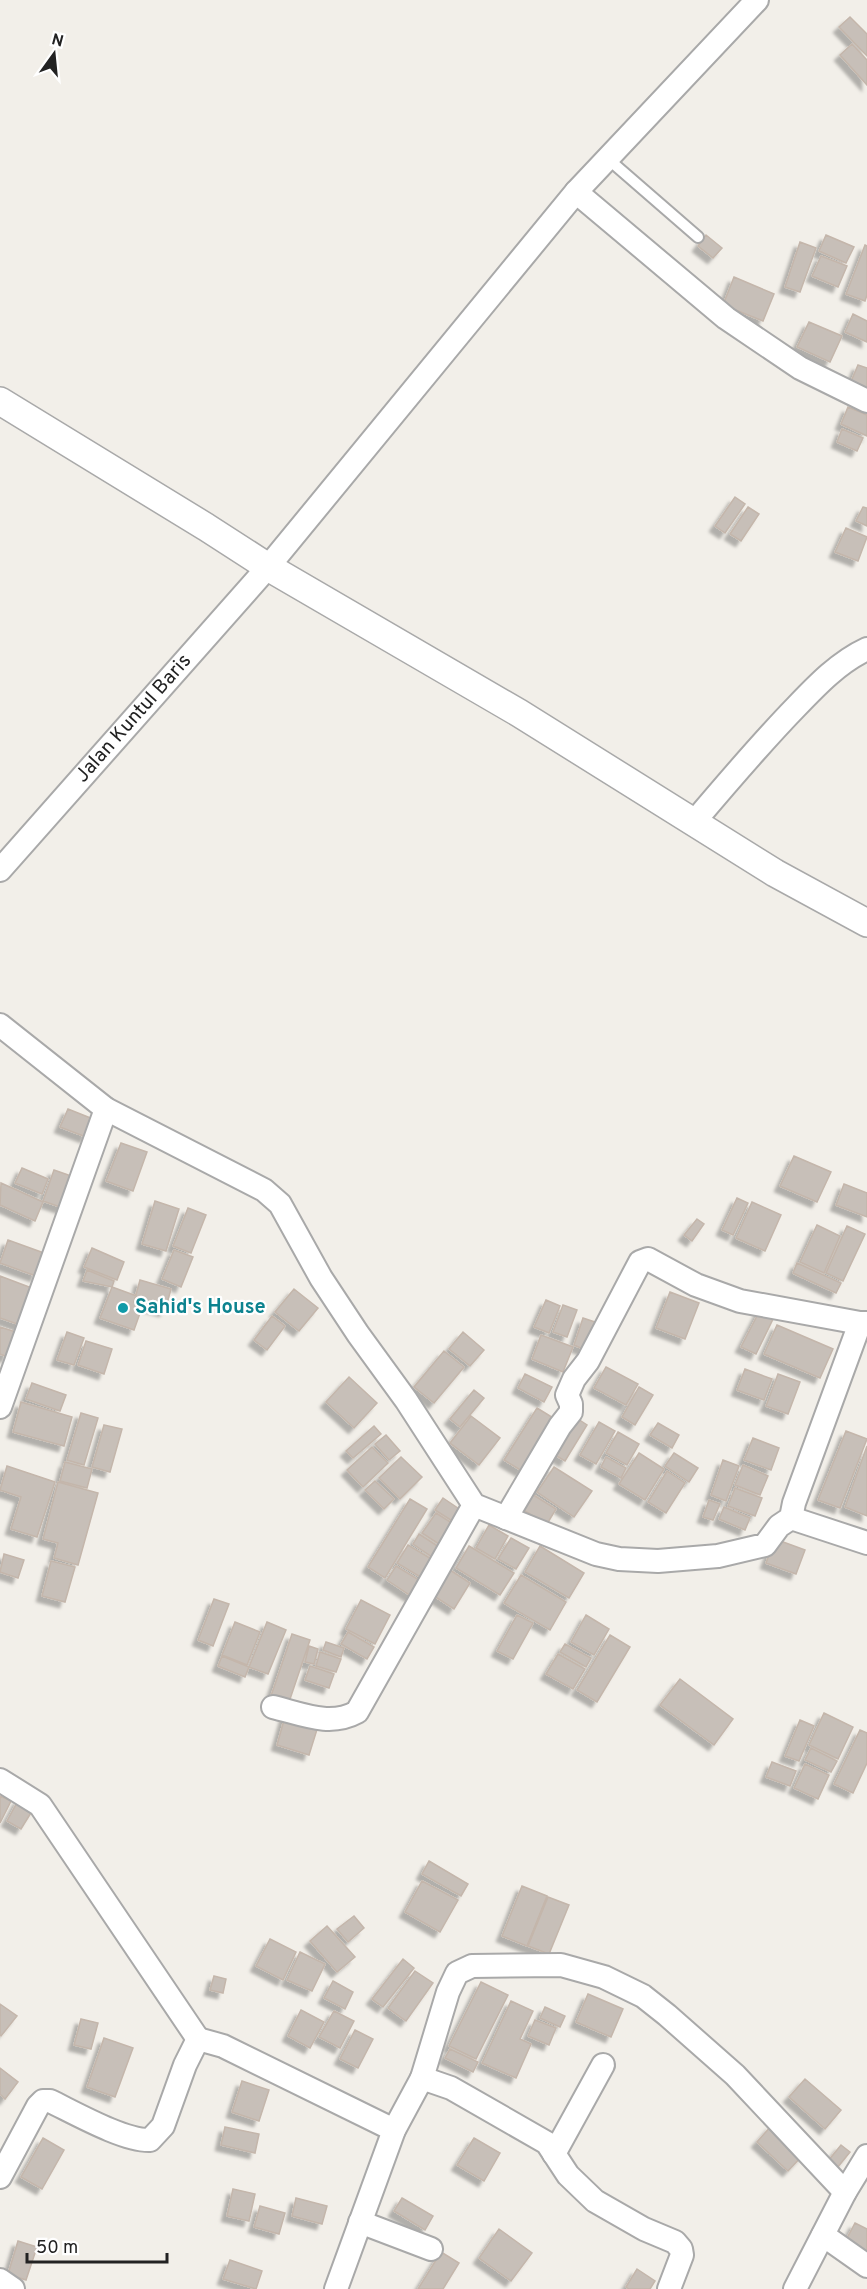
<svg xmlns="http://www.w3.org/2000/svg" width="867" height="2289" font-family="Overpass,sans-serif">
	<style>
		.building { fill: #c7bfb8; stroke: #c4b6ab; stroke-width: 1.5; filter: url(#shadow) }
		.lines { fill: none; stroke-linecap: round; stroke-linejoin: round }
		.service-casing { stroke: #a9a9a9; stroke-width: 14 }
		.minor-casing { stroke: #a9a9a9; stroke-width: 26 }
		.tertiary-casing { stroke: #a9a9a9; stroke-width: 30 }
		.service { stroke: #fff; stroke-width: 10 }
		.minor { stroke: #fff; stroke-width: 22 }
		.tertiary { stroke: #fff; stroke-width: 27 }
		.culture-dot { fill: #0f9aa8; stroke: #fff; stroke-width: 2 }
		.labels { text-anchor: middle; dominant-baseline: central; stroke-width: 4.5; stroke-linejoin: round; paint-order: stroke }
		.street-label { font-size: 20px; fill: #222; stroke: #fff }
		.culture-label { font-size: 20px; font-weight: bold; fill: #0d838f; stroke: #fff; text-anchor: start }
	</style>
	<defs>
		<filter id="shadow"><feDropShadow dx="-5.5" dy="5.5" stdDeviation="1.5" flood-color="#0004"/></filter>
	</defs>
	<rect width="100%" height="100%" fill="#f2efe9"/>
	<path class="building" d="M850,17L867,34V56L839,27Z
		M852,44L867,60V85L840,55Z
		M706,235L722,248L713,258L698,246Z
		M826,235L854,247L846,263L819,251Z
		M800,242L816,248L800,292L785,287Z
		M865,245L867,246V295L865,301L846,294Z
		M821,256L847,266L838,287L812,276Z
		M734,277L774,294L763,321L723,305Z
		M853,314L867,321V342L845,332Z
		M809,322L842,336L830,362L797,347Z
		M858,365L867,368V392L850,384Z
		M848,407L867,415V436L841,424Z
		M842,429L863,438L857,451L837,442Z
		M735,497L745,504L725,533L715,526Z
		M748,507L759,514L741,541L730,534Z
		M863,507L867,508V526L856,521Z
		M846,528L867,537L858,561L835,552Z
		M68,1109L93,1119L86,1137L60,1127Z
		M121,1143L147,1152L133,1191L106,1181Z
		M794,1156L831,1172L817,1202L780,1186Z
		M22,1168L48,1179L42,1194L15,1183Z
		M54,1170L74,1177L63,1208L43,1201Z
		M1,1183L43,1202L35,1221L0,1205Z
		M844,1184L867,1193V1217L836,1205Z
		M737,1198L748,1203L733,1235L722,1230Z
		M155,1201L179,1209L166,1251L142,1244Z
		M752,1202L781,1215L765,1251L736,1238Z
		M188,1208L206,1215L191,1253L173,1246Z
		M697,1219L704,1224L692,1241L684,1235Z
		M817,1225L840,1236L824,1273L800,1262Z
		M847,1226L865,1234L843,1281L826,1273Z
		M8,1240L44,1253L36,1276L0,1263Z
		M92,1248L124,1262L117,1280L84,1267Z
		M174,1250L193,1257L181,1287L162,1279Z
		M797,1263L841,1283L836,1293L793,1273Z
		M87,1270L114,1281L112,1287L83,1281Z
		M0,1276L37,1290L23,1326L0,1318Z
		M140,1280L171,1289L165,1311L134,1302Z
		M112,1287L145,1299L134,1330L100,1318Z
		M294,1289L318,1308L299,1331L275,1312Z
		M670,1292L699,1303L685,1339L656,1328Z
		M546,1300L560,1306L549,1333L534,1327Z
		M563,1305L577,1310L567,1337L553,1332Z
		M760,1310L774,1317L756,1354L741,1347Z
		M272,1316L285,1326L267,1350L254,1340Z
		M583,1318L595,1322L585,1350L574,1345Z
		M777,1325L833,1349L820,1378L764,1354Z
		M0,1327L16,1332L7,1357L0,1354Z
		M67,1332L84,1338L74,1365L57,1360Z
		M463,1332L484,1350L470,1366L449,1349Z
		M541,1335L573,1347L563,1372L532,1359Z
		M86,1341L112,1349L104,1374L78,1365Z
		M444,1351L464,1367L434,1403L414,1387Z
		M606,1367L638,1384L626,1405L594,1388Z
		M745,1369L772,1379L764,1400L737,1390Z
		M525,1374L552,1387L544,1402L518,1388Z
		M778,1374L800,1382L788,1414L766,1406Z
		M349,1377L377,1403L354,1428L326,1402Z
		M32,1383L66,1395L60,1411L26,1399Z
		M639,1387L653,1395L635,1425L622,1417Z
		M474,1390L484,1398L460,1427L450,1419Z
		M21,1402L72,1417L64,1446L13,1432Z
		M537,1408L555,1419L522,1471L504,1460Z
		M81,1413L98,1418L84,1465L67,1460Z
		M572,1415L587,1425L565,1461L550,1452Z
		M471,1416L500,1438L479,1465L450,1443Z
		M599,1422L615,1431L596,1464L580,1455Z
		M658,1423L679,1435L672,1448L650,1435Z
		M104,1425L122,1429L110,1472L92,1467Z
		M374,1426L381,1434L353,1458L346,1451Z
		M846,1431L867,1439L840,1508L818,1500Z
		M618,1432L639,1444L627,1465L606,1453Z
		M386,1435L400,1451L389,1460L375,1444Z
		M753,1438L779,1448L771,1470L744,1460Z
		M867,1446V1516L845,1507Z
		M372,1447L388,1463L363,1487L347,1470Z
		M639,1453L664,1469L645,1500L619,1484Z
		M674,1453L698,1468L689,1482L665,1466Z
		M401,1457L422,1477L400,1499L379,1478Z
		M606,1457L626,1468L621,1478L601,1467Z
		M723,1460L739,1466L726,1501L711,1495Z
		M65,1462L92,1469L87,1488L60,1481Z
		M743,1465L768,1476L760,1495L735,1485Z
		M7,1466L55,1482L37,1537L11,1529L21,1497L0,1490Z
		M554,1467L592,1491L574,1517L537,1492Z
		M667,1471L685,1483L666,1513L648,1502Z
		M375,1481L394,1499L384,1509L365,1490Z
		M58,1482L98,1493L78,1565L54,1558L58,1543L43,1539Z
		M735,1488L762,1498L755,1516L728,1506Z
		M527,1491L556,1509L547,1524L518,1507Z
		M443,1498L465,1513L457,1524L435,1510Z
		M410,1499L427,1509L385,1578L368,1567Z
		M709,1500L720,1504L713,1520L703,1517Z
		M724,1507L750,1518L745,1530L719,1519Z
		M436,1513L458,1527L445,1548L422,1533Z
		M489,1525L508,1536L495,1559L476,1548Z
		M419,1534L442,1549L435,1559L413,1544Z
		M511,1538L529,1548L516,1569L498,1559Z
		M775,1539L805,1550L796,1574L766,1563Z
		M408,1545L438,1563L427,1581L397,1563Z
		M469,1546L514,1573L500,1595L456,1568Z
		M540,1546L584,1573L569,1598L525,1572Z
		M4,1554L24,1560L18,1578L0,1572Z
		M51,1561L75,1567L65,1602L42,1596Z
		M396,1566L424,1583L414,1598L387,1580Z
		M450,1570L470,1583L454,1609L434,1596Z
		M521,1575L566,1602L550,1630L504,1603Z
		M214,1599L229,1604L213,1646L198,1640Z
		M361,1600L390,1615L375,1644L346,1629Z
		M517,1615L533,1623L513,1659L497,1651Z
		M586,1615L609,1629L594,1655L571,1642Z
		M235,1622L260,1632L247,1665L222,1655Z
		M267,1622L286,1630L268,1674L249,1667Z
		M348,1632L374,1647L367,1659L341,1644Z
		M292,1634L310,1640L289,1702L271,1696Z
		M610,1635L630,1647L597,1702L577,1690Z
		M326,1642L344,1648L341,1657L323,1650Z
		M565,1644L591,1658L586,1667L560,1652Z
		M309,1646L318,1649L314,1664L305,1662Z
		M320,1652L341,1659L336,1672L316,1666Z
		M558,1654L585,1669L573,1689L546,1674Z
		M222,1656L249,1667L245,1677L218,1666Z
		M310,1666L334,1674L329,1688L305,1680Z
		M680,1679L733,1719L714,1745L660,1705Z
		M286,1713L319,1723L309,1755L277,1745Z
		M824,1713L853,1727L838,1759L809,1745Z
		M800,1720L814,1726L799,1761L785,1756Z
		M860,1730L867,1733V1763L853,1793L834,1784Z
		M811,1748L837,1761L831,1772L805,1760Z
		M772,1762L796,1771L790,1786L766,1777Z
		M805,1764L829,1775L818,1799L794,1788Z
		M0,1796L11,1801L0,1823Z
		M19,1799L34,1808L21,1829L7,1821Z
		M429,1861L468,1884L461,1896L422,1874Z
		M422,1881L458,1900L440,1932L405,1912Z
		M522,1886L547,1896L527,1946L502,1936Z
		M548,1897L569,1905L549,1954L528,1946Z
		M354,1916L364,1928L348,1942L337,1929Z
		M327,1926L355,1957L337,1972L310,1941Z
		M270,1939L296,1952L283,1980L256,1966Z
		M300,1952L325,1964L312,1991L287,1980Z
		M403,1959L414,1968L383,2007L372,1999Z
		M415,1971L433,1983L406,2021L388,2008Z
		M214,1976L226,1979L223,1993L210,1990Z
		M333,1981L353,1992L345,2009L324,1998Z
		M481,1982L508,1995L476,2059L449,2046Z
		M588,1994L623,2009L611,2037L576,2022Z
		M511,2001L533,2011L520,2039L531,2044L516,2078L482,2063Z
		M0,2004L17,2016L1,2036L0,2035Z
		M545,2007L565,2016L560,2027L540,2018Z
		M301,2010L324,2022L310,2048L288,2036Z
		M334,2011L354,2021L340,2048L319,2037Z
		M81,2019L98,2023L91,2049L74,2045Z
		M535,2020L556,2028L549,2045L528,2036Z
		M355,2030L373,2039L358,2068L340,2059Z
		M104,2038L133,2048L115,2097L87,2087Z
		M450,2049L478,2062L473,2072L445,2058Z
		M0,2068L18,2082L5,2099L0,2094Z
		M805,2079L841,2110L825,2129L789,2097Z
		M242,2081L269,2090L259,2121L232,2112Z
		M772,2125L804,2154L788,2171L757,2142Z
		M225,2127L259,2134L255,2153L221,2145Z
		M43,2138L64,2150L42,2189L21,2177Z
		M474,2138L500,2153L484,2181L457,2165Z
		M841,2145L850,2152L833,2173L824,2166Z
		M233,2189L255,2194L249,2221L227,2216Z
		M296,2198L327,2206L322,2224L292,2216Z
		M402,2198L433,2216L425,2230L394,2211Z
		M260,2206L285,2213L279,2234L254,2227Z
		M855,2223L867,2229V2254L845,2242Z
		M499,2229L532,2253L511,2281L479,2258Z
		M18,2241L37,2247L26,2280L8,2274Z
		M441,2252L459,2263L443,2289H418Z
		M230,2260L262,2271L256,2289L223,2279Z
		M637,2269L655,2281L650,2289H629L626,2287Z"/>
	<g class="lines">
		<defs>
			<path id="service" d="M607,158L698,237"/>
			<g id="minor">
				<path d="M576,192L726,318L800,368L867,401"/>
				<path d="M694,822C727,783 760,744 796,707C817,685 839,662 867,649"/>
				<path id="s1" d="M0,870L268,567L576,192L757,0"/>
				<path d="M0,1025L106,1109L264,1190L280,1204L321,1278L358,1334L406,1400L474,1505L596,1554L619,1559L658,1561L718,1556L765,1545L779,1526L791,1518L794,1503L860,1323H867"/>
				<path d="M0,1407L106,1109"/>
				<path d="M506,1518L560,1426L571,1412V1404L567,1395L574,1379L588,1361L640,1262L648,1259L696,1285L740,1301L860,1323"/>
				<path d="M791,1518L867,1543"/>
				<path d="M273,1707C302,1714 330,1727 357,1712L474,1505"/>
				<path d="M0,1780L40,1805L198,2039"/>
				<path d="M422,2078L448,1992L457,1973L472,1966L561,1965L604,1977L643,1996L667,2015L735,2075L845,2192"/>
				<path d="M554,2154L603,2065"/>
				<path d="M0,2177L38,2106L43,2101H50C75,2113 124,2141 150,2140L163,2126L185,2065L198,2039L223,2046L394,2130"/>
				<path d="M360,2222L431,2249"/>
				<path d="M823,2235L867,2266"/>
				<path d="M0,2280L13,2289"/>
				<path d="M336,2289L394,2130L422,2078L451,2088L547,2143L568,2175L595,2201L644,2229L675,2242L681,2249L682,2255L669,2289"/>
				<path d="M795,2289L845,2192L867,2156"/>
			</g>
			<path id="tertiary" d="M0,401L206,527L268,567L519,713L775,873L867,923"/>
		</defs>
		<use href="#service" class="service-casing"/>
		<use href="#minor" class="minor-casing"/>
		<use href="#tertiary" class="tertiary-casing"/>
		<use href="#service" class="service"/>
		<use href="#minor" class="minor"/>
		<use href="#tertiary" class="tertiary"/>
	</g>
	<circle class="culture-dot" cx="123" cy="1308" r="6"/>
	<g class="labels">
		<g class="street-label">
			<text stroke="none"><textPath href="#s1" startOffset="202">Jalan Kuntul Baris</textPath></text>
		</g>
		<g class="culture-label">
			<text x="135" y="1308">Sahid's House</text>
		</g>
	</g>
	<g transform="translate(54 54) rotate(15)" stroke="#ffffff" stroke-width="4.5" paint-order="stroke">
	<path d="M0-4.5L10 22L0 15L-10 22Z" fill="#222222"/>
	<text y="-9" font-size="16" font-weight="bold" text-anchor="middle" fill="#222222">N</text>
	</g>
	<path d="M27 2253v9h140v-9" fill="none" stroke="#222222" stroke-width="3"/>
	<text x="36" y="2253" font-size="18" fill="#222222" stroke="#ffffff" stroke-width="4.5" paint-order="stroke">50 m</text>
</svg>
